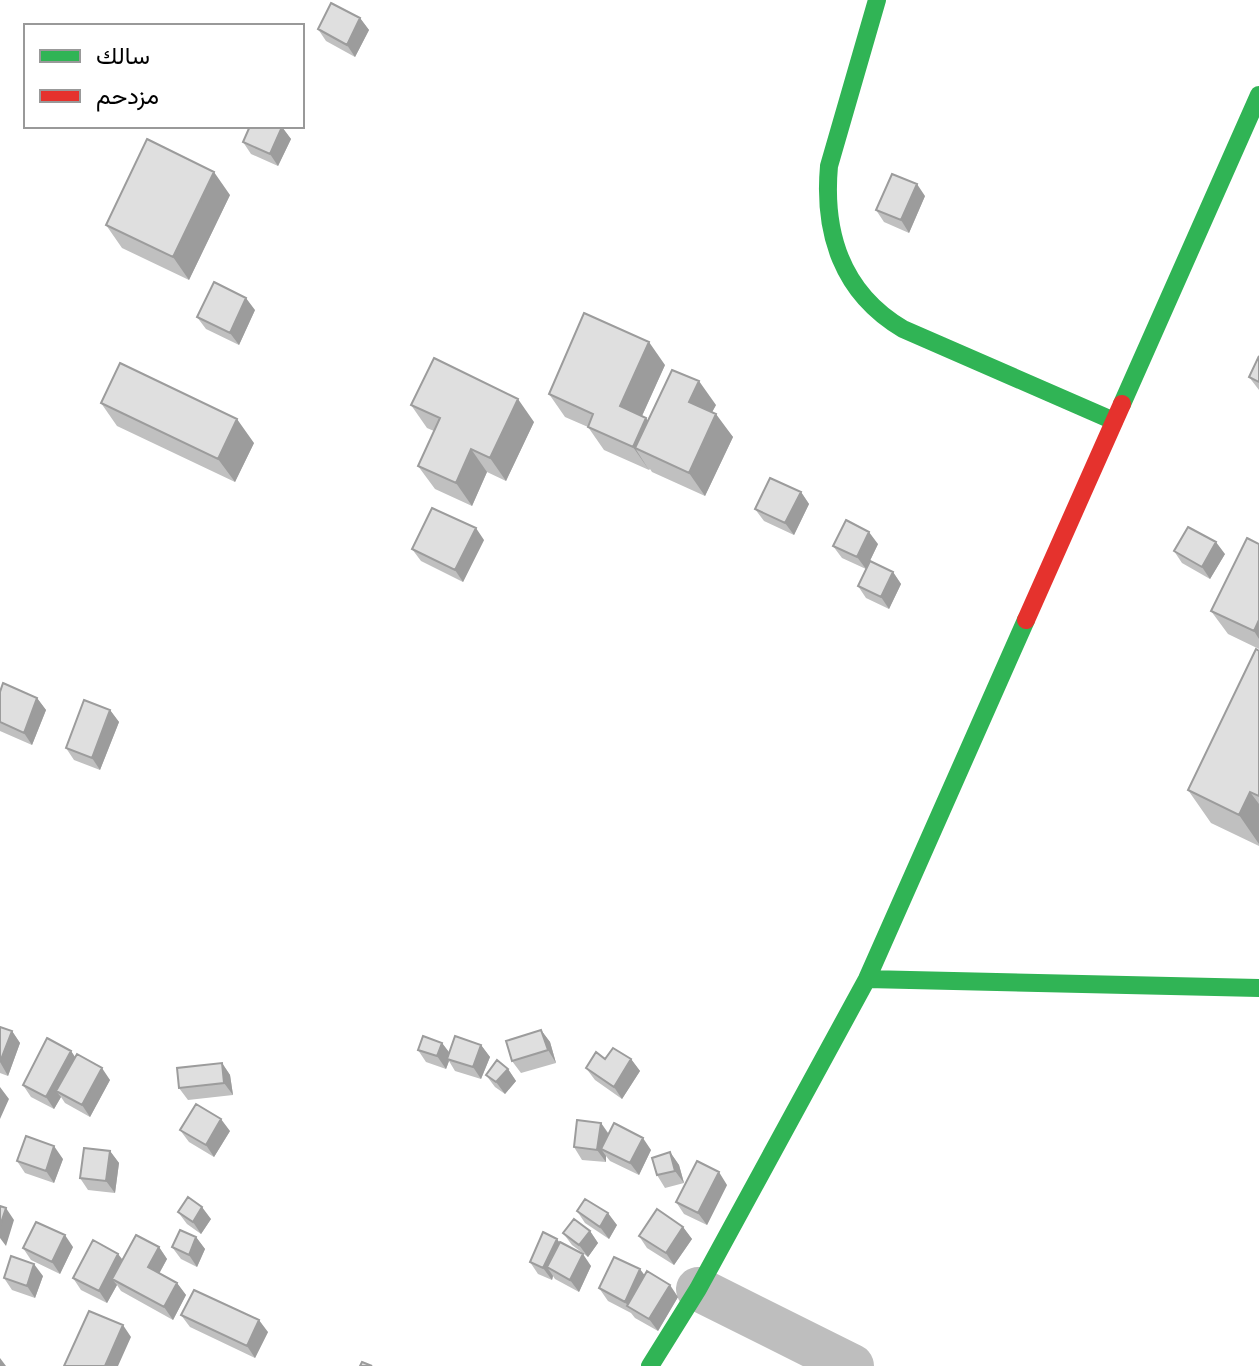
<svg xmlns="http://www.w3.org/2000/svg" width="1259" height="1366" font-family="'Alegreya Sans',Vazirmatn,sans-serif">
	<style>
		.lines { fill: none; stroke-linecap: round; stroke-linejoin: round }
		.street { stroke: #bebebe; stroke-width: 44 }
		.fast { stroke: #30b455; stroke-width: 18 }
		.jam { stroke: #e5322d; stroke-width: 18 }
		.wall { fill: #c0c0c0 }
		.shaded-wall { fill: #9c9c9c }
		.building { fill: #dfdfdf; stroke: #9c9c9c; stroke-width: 2 }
	</style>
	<rect width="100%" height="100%" fill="#fff"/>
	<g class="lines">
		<path class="street" d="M698,1289L852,1366"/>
		<path class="fast" d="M877,0L829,166C823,233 842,293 903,329L1114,421
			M1122,404L1259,95
			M867,979L1259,988
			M650,1366L698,1289L867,979L1026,620"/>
		<path class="jam" d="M1026,620L1122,404"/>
	</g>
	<path class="wall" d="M360,18L369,30L355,57L326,41L318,29Z
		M282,127L291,139L278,166L251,154L243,142Z
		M230,195L189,280L122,248L106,225Z
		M925,196L909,233L884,222L876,210Z
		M255,310L239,345L206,329L197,317Z
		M1259,356V390L1249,377Z
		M665,365L642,416L648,421L716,405L712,412L733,437L705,496L652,472L650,469L649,470L604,450L588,427L565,417L549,394Z
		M101,403L254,443L235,482L117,426Z
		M411,405L534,422L506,481L487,472L472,506L435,489L418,466L434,431L427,428Z
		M801,492L809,504L794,535L764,521L755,509Z
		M484,540L463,582L421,561L412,549Z
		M878,544L866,569L842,558L833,546Z
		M1259,544V649L1228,634L1211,611Z
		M1174,551L1225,554L1210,579L1182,563Z
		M893,572L901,584L889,609L866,598L858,586Z
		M1259,651V846L1211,823L1188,790Z
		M0,692L37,698L46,710L32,745L0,731Z
		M110,710L119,722L100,770L74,760L66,748Z
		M0,1027L12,1031L20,1043L8,1076L0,1073Z
		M541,1030L550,1042L556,1063L521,1073L512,1061Z
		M442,1043L449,1052L481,1045L490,1057L481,1079L455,1071L449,1061L446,1069L426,1062L418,1050Z
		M71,1051L75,1057L110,1080L90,1117L65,1103L61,1097L54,1109L31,1097L23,1085Z
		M605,1059H631L640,1071L622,1099L595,1080L586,1068Z
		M222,1063L230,1075L233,1095L188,1100L179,1088Z
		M508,1069L516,1081L505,1094L495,1087L486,1075Z
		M601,1123L609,1134L651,1150L639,1175L610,1161L606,1156V1162L582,1160L574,1147Z
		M180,1130L230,1131L214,1157L189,1142Z
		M110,1151L119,1163L115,1193L88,1190L80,1178Z
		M670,1152L679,1165L684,1183L665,1188L657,1175Z
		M63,1159L54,1183L25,1173L17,1161Z
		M727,1185L707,1225L684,1214L676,1202Z
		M577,1211L617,1225L609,1239L585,1223Z
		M178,1212L211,1219L201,1234L187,1224Z
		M683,1227L692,1239L674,1265L647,1248L639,1236Z
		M590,1231L598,1243L588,1257L572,1245L563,1233Z
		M196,1237L205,1249L197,1267L181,1259L172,1247Z
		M560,1243L591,1266L579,1292L555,1279L553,1276L552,1280L538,1274L530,1262Z
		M73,1247L60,1274L31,1260L23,1248Z
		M159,1247L167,1259L159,1274L177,1283L186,1295L173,1320L121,1291L117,1285L107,1303L81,1290L73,1278L118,1254L123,1260Z
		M645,1275L678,1297L658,1331L635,1318L631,1313L608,1301L599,1288Z
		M43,1276L35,1298L12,1290L4,1278Z
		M181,1315L268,1332L255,1358L190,1327Z"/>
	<path class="shaded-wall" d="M360,18L369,30L355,57L347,45Z
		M282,127L291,139L278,166L270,154Z
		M214,172L230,195L189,280L173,257Z
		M917,184L925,196L909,233L901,220Z
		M246,298L255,310L239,345L230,333Z
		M649,342L665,365L636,429L620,406Z
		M699,381L716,405L705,425L689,402Z
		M518,399L534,422L506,481L490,458Z
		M716,414L733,437L705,496L689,473Z
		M646,418L662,441L635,448L649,470L633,447Z
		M237,419L254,443L235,482L218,459Z
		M471,449L487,472L472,506L456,483Z
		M801,492L809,504L794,535L785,523Z
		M476,528L484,540L463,582L455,570Z
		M869,532L878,544L866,569L857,557Z
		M1216,542L1225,554L1210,579L1202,567Z
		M893,572L901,584L889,609L881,597Z
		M1259,620V639L1254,631Z
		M37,698L46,710L32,745L24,733Z
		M110,710L119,722L100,770L92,758Z
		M1250,792L1259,804V844L1239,815Z
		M541,1030L550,1042L556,1063L548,1050Z
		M12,1031L20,1043L8,1076L0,1062Z
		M442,1043L451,1055L447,1059L449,1061L446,1069L437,1056Z
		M481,1045L490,1057L481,1079L473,1067Z
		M71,1051L79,1063L56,1091L61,1097L54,1109L46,1097Z
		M631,1059L640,1071L622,1099L614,1087Z
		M222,1063L230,1075L233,1095L224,1083Z
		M102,1068L110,1080L90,1117L82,1105Z
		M508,1069L516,1081L505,1094L496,1082Z
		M0,1087L9,1099L0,1119Z
		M221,1119L230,1131L214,1157L206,1145Z
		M601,1123L609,1135L601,1149L606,1156V1162L597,1150Z
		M643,1138L651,1150L639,1175L630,1163Z
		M54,1146L63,1159L54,1183L46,1171Z
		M110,1151L119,1163L115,1193L106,1181Z
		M670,1152L679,1165L684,1183L675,1171Z
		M719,1172L727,1185L707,1225L698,1213Z
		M202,1207L211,1219L201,1234L193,1222Z
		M6,1208L14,1220L6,1246L0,1238V1226Z
		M608,1213L617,1225L609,1239L600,1227Z
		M683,1227L692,1239L674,1265L666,1253Z
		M590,1231L598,1243L588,1257L579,1245Z
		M65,1235L73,1247L60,1274L52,1262Z
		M196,1237L205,1249L197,1267L189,1255Z
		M557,1239L566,1251L547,1267L553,1276L552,1280L543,1268Z
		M159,1247L167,1259L156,1279L148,1267Z
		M118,1254L127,1266L112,1279L117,1285L107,1303L99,1291Z
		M583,1254L591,1266L579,1292L570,1280Z
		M34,1264L43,1276L35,1298L27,1286Z
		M640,1269L649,1281L629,1307L625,1302Z
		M177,1283L186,1295L173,1320L164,1307Z
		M670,1285L678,1297L658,1331L649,1319Z
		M259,1320L268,1332L255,1358L247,1346Z
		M123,1325L131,1337L118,1366H105Z
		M0,1358L6,1366H0Z"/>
	<path class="building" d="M331,3L360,18L347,45L318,29Z
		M250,126H279L282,127L270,154L243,142Z
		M147,139L214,172L173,257L106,225Z
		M892,174L917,184L901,220L876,210Z
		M214,282L246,298L230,333L197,317Z
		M584,313L649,342L620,406L646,418L633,447L588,427L593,414L549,394Z
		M1259,356V382L1249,377Z
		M434,358L518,399L490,458L471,449L456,483L418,466L440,418L411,405Z
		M120,363L237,419L218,459L101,403Z
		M672,370L699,381L689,402L716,414L689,473L635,448Z
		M770,478L801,492L785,523L755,509Z
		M432,508L476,528L455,570L412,549Z
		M846,520L869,532L857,557L833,546Z
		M1188,527L1216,542L1202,567L1174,551Z
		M1247,538L1259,544V620L1254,631L1211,611Z
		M870,561L893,572L881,597L858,586Z
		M1256,649L1259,651V796L1250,792L1239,815L1188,790Z
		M3,683L37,698L24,733L0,722V692Z
		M84,700L110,710L92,758L66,748Z
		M0,1027L12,1031L0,1062Z
		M541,1030L548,1050L512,1061L506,1041Z
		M423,1036L442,1043L437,1056L418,1050Z
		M455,1036L481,1045L473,1067L447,1059Z
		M47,1038L71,1051L46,1097L23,1085Z
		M613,1048L631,1059L614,1087L586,1068L596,1052L605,1059Z
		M77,1054L102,1068L82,1105L56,1091Z
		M497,1060L508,1069L496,1082L486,1075Z
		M222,1063L224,1083L179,1088L177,1068Z
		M196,1104L221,1119L206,1145L180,1130Z
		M577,1120L601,1123L597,1150L574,1147Z
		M614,1123L643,1138L630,1163L601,1149Z
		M26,1136L54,1146L46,1171L17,1161Z
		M84,1148L110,1151L106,1181L80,1178Z
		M670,1152L675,1171L657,1175L652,1158Z
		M697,1161L719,1172L698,1213L676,1202Z
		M188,1197L202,1207L193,1222L178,1212Z
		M585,1199L608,1213L600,1227L577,1211Z
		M0,1206L6,1208L0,1226Z
		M657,1209L683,1227L666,1253L639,1236Z
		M574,1219L590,1231L579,1245L563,1233Z
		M36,1222L65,1235L52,1262L23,1248Z
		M180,1230L196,1237L189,1255L172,1247Z
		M543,1232L557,1239L543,1268L530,1262Z
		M136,1235L159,1247L148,1267L177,1283L164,1307L112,1279Z
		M93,1240L118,1254L99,1291L73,1278Z
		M560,1242L583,1254L570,1280L547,1267Z
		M11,1256L34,1264L27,1286L4,1278Z
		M614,1257L640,1269L625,1302L599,1288Z
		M647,1271L670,1285L649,1319L627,1306Z
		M194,1290L259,1320L247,1346L181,1315Z
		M89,1311L123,1325L105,1366H64Z
		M362,1362L372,1366H360Z"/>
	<rect x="24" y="24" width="280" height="104" fill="#ffffff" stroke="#999999" stroke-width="2"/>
	<rect x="40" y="50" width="40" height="12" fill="#30b455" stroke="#999999" stroke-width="2"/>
	<text x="96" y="64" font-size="24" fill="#000000">سالك</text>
	<rect x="40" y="90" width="40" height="12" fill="#e5322d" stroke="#999999" stroke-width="2"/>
	<text x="96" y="104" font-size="24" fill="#000000">مزدحم</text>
</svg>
